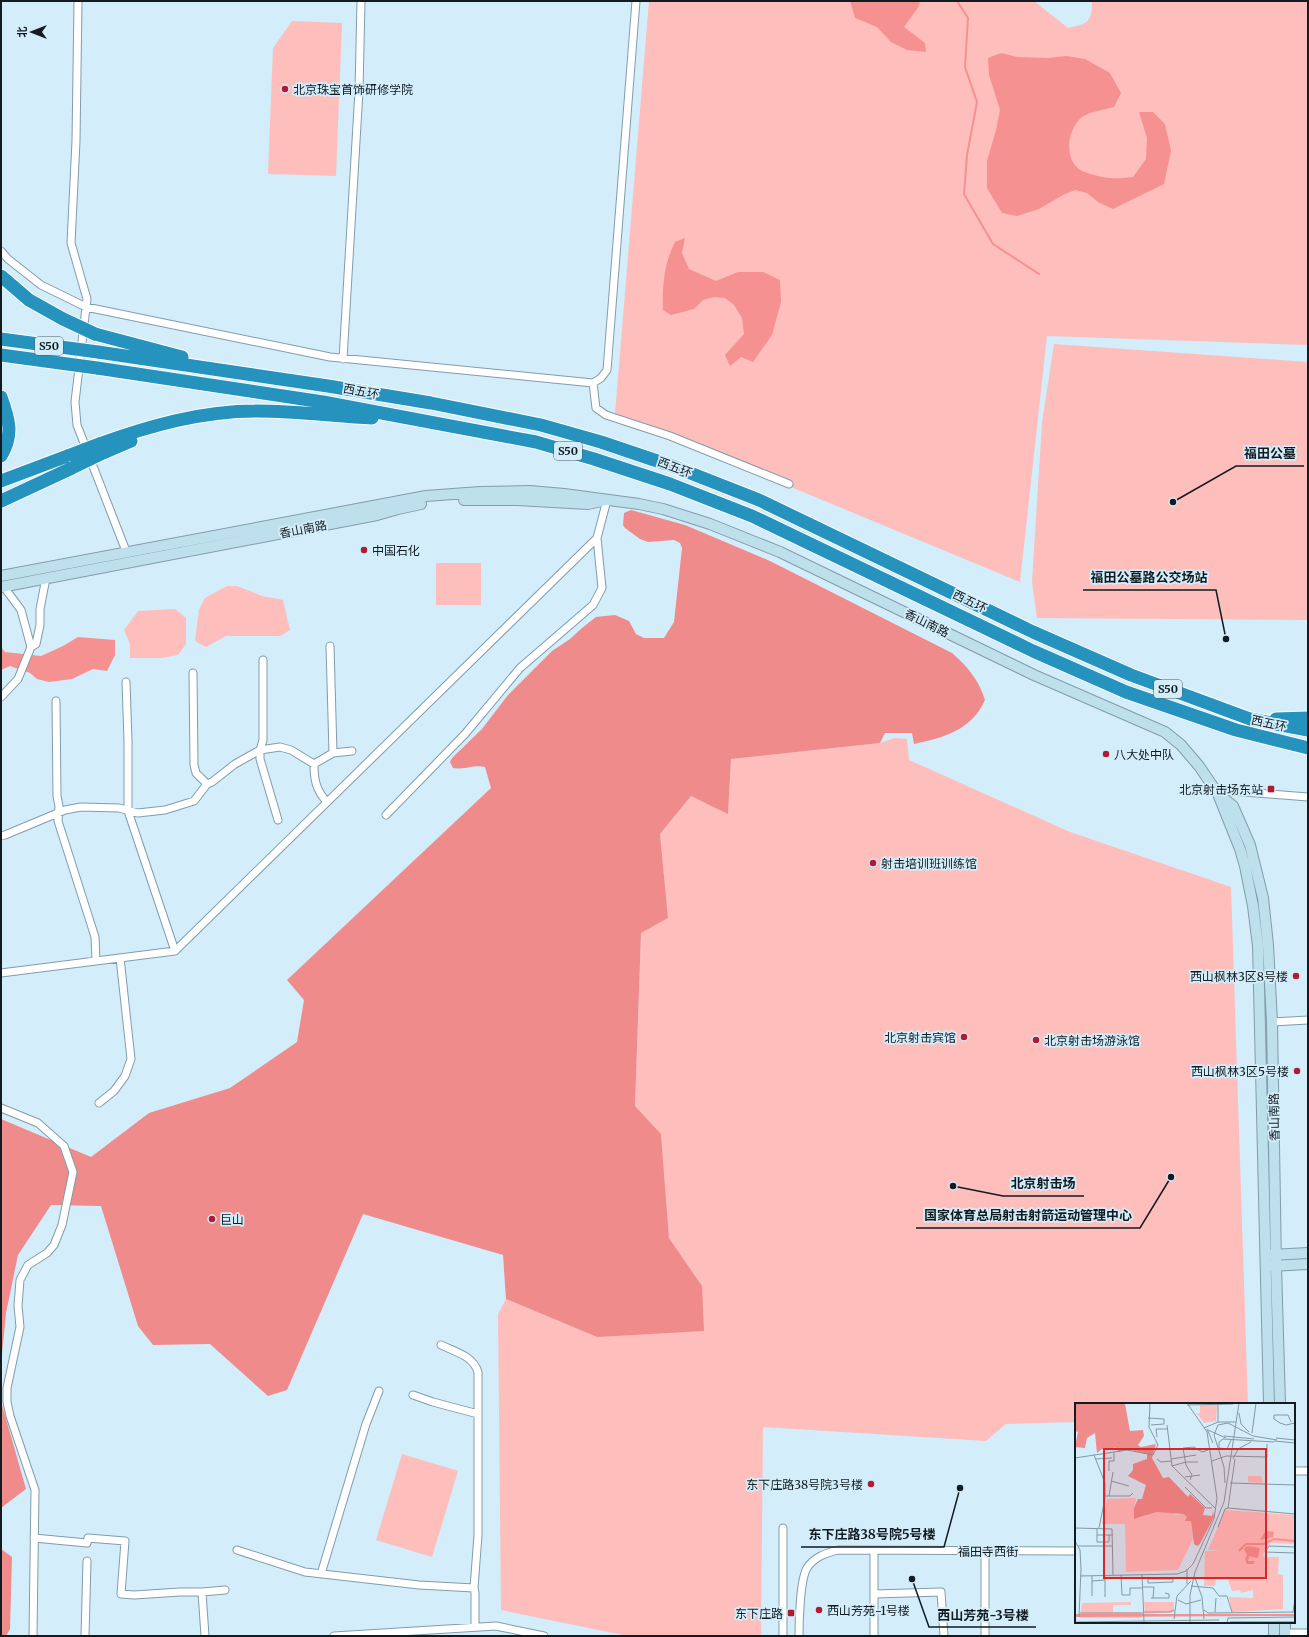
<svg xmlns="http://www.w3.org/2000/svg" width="1309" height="1637" font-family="Merriweather,'Noto Sans SC',serif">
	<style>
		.green { fill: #febebc }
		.forest { fill: #ef8b8b }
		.water { fill: #f59191 }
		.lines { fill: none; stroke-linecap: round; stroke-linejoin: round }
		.stream { stroke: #f59191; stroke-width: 2 }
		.street-casing { stroke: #839ca9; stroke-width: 9 }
		.secondary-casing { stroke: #839ca9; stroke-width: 12 }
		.highway-casing { stroke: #fff; stroke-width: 15 }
		.street { stroke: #fff; stroke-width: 7 }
		.secondary { stroke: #bedfec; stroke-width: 10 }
		.highway { stroke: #2693bf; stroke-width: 13 }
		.highway-bridge-casing { stroke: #fff; stroke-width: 15; stroke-linecap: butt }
		.highway-bridge { stroke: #2693bf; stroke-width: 13 }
		.poi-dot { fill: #af1c31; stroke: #d3edfb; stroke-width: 1.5 }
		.labels { text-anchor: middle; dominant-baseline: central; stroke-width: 3.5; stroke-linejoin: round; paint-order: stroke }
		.shield { fill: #d3edfb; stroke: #4b5a62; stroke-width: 1 }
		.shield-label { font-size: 11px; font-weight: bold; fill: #111b20 }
		.poi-label { font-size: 12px; fill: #111b20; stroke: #d3edfb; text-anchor: start }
		.street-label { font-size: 12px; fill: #111b20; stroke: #d3edfb }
		.inset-river { fill: none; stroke: #f59191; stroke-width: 2 }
		.inset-road { fill: none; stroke: #8599a3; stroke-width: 1 }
		.view { fill: #d62828; fill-opacity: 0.15; stroke: #d62828; stroke-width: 2 }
		.inset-edge { fill: none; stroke: #111b20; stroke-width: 2 }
		.leader { fill: none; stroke: #111b20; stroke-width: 1.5 }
		.callout-dot { fill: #111b20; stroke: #d3edfb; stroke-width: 1.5 }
		.callout-label { font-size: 13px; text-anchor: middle; font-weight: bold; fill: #111b20; stroke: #d3edfb; stroke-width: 3.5; stroke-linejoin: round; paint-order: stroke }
	</style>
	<rect width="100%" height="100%" fill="#d3edfb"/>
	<path class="green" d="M649,1H1034L1068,28C1088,24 1092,22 1092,1H1308V345L1047,336L1020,582L615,414Z
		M292,21L342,23L336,176L268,174L273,48Z
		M1054,344L1308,362V620L1037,618L1032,582L1042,423Z
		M436,563H481V605H436Z
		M227,586H237L262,596L283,600L290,630L280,636H226L206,647L195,641L199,610L205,598Z
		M175,609L186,618V644L178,655L161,658H130V644L124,630L138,611Z
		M895,738L907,739L909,760L1070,832L1231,887L1248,1404H1076V1422L1006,1424L986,1441L763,1427L761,1636H628L501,1610L498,1314L506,1299L597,1337L702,1286L669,1238L661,1134L635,1106L641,932L668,918L660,834L691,796L728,813L731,759L880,743Z
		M402,1454L458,1471L432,1557L376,1540Z"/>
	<path class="forest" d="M631,510L685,525L770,561L952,653C967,666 979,680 985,700C972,730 943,738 914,744L912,733H885L880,743L731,759L728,814L691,796L660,834L668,918L641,933L635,1106L661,1134L669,1238L702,1286L704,1331L597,1337L506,1299L503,1255L363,1214L287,1390L268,1396L210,1344L153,1345L138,1326L101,1206L51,1205L18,1255L6,1313L1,1365V1119L91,1157L149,1113L230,1088L297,1042L304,1000L287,980L491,788L485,767C474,764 464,770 453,768L450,762L452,758L482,729L508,695L552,651L570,639L582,628L596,617L615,615L629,621L636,634L644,638H664L674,622L682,548L680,543L674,540L648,542L640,539L625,528L623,525L624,513Z
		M1,1401L26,1489L1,1508Z
		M1,1549L12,1557L10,1629L6,1636H1Z"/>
	<path class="water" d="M850,1H920L919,6L904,27L925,43L926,52L907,50L891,42L877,27L855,18Z
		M1001,53L1017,57L1048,58L1066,56L1085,59L1110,73L1121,93L1114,107C1104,110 1091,111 1082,117C1067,129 1063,161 1082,171C1084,172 1088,173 1090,174C1109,179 1114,179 1133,177L1146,159L1147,138L1139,112H1153L1165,124L1171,151L1164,184L1113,209L1098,202L1087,193L1075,190L1063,195L1039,209L1017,216L1002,213L987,188V161L996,130L1000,110L989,75L988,58Z
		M685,238L682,253L689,269L716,281L738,272H763L780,280L781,302L772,335L753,362L741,357L730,366L725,355L744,334L742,318L734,305L725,298L714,297L703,300L694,309L671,315L663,310C662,287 664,263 675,242Z
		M78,637L115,640V655L107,671L93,669L72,679L49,682L37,679L30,673L10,666L1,670V647L5,652L41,656L63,646Z"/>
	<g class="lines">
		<path class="stream" d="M957,1L968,18L965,67L977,102L967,155L964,194L993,244L1039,274"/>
		<defs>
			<path id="street" d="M78,1L76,141L71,243L87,299L75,402L77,425L126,551
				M1,251L8,259L41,285L86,307L330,357L593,383L601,378L607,370L636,1
				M343,359L359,91L361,1
				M593,383L596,408L606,415L670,436L789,484
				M330,646L333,753
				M31,647L36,644L40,625V609L46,578
				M263,660V740L260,750V759L278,820
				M193,673L194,765L196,773L207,784
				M126,682L128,741V811L175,951
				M1,697L18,679L31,647L21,610L4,587
				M56,701L57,796L59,806L58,821L95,937L96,961
				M1218,794L1231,791L1308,797
				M327,802C316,790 314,780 314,764L333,753L352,751
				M386,815L465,734L520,668L593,605L602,588L597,538
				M1,836L5,835L65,810L81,807L119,808L138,813L165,810L194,801L207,784L212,782L235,764L260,750L280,747L291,750L314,764
				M1,973L175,951L597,538L607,500
				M1272,1022L1308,1020
				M99,1103L114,1091L125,1076L131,1059L120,958
				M1,1108L38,1123L64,1146L73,1172L62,1225L54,1245L47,1253L28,1265L20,1280L18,1306L20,1327L7,1388V1402L10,1416L35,1490L33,1636
				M441,1345C456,1352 473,1356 478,1372V1535L474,1588L475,1593V1627
				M413,1395L433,1402L478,1414
				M1294,1471H1308
				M783,1528V1636
				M34,1538L87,1543L88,1538L125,1541L121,1594L134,1595L180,1592H202L225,1590
				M237,1550L305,1572L419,1585L474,1588
				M985,1551V1636
				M321,1574L366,1424L379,1391
				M202,1592L205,1636
				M874,1594L941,1592L944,1636
				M1285,1633H1308
				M85,1636L87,1561
				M334,1636L496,1626L544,1636
				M799,1636C799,1621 800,1580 807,1568C814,1557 826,1553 838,1550L1076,1551
				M874,1636V1551"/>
			<path id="secondary" d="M464,500H517L588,504L602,501
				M1,576L426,496L480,492L530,491L564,494L639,504L663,509L710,524L780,552L1034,675L1165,732L1181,745L1199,766L1218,794L1240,849L1245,866L1253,906L1258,946L1269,1404
				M1,587L377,515L398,509L421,504
				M1218,794L1233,806L1250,845L1263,898L1268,945L1272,1022L1276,1266L1280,1404
				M1271,1255L1308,1253
				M1270,1266L1308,1264
				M1274,1622V1636
				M1285,1622V1636"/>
			<path id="highway" d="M1,276L29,300L63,319
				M95,334L182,357
				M98,352L328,386L431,403L541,425L601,442L675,467L759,500L1033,632L1131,675L1250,719L1308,730
				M97,368L323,402L536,442L594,459L670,484L752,516L1033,651L1126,692L1236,730L1308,748
				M1,397C9,419 14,435 1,456
				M99,444C149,426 201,411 256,411C295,411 334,416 372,418
				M103,453L131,441
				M1,481L70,455
				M1,501L72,468
				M1276,719L1308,718"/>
		</defs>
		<use href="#street" class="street-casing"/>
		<use href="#secondary" class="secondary-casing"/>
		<use href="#highway" class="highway-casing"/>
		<use href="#street" class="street"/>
		<use href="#secondary" class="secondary"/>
		<use href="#highway" class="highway"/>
		<defs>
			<path id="highway-bridge" d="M63,319L95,334
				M1,339L98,352
				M1,355L97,368
				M70,455L99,444
				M72,468L103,453"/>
		</defs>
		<use href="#highway-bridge" class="highway-bridge-casing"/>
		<use href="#highway-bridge" class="highway-bridge"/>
	</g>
	<g class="poi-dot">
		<circle cx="285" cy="89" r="4"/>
		<circle cx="364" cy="550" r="4"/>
		<circle cx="1106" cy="754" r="4"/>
		<rect x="1267" y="785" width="8" height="8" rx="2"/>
		<circle cx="873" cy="863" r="4"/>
		<circle cx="1296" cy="976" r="4"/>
		<circle cx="964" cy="1037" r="4"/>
		<circle cx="1036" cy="1040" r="4"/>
		<circle cx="1297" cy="1071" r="4"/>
		<circle cx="212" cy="1219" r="4"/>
		<circle cx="871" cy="1484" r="4"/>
		<circle cx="819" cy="1610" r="4"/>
		<rect x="787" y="1609" width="8" height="8" rx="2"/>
	</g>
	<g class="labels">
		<g class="shield">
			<rect x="35" y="337" width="28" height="18" rx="3"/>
			<rect x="554" y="442" width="28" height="18" rx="3"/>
			<rect x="1154" y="680" width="28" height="18" rx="3"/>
		</g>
		<g class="shield-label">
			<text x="49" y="346">S50</text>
			<text x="568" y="451">S50</text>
			<text x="1168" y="689">S50</text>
		</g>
		<g class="poi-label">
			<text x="293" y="89">北京珠宝首饰研修学院</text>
			<text x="372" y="550">中国石化</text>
			<text x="1114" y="754">八大处中队</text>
			<text x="1263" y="789" text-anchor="end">北京射击场东站</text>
			<text x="881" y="863">射击培训班训练馆</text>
			<text x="1288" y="976" text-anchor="end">西山枫林3区8号楼</text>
			<text x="956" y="1037" text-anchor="end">北京射击宾馆</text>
			<text x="1044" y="1040">北京射击场游泳馆</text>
			<text x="1289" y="1071" text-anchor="end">西山枫林3区5号楼</text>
			<text x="220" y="1219">巨山</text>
			<text x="863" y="1484" text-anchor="end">东下庄路38号院3号楼</text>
			<text x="827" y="1610">西山芳苑-1号楼</text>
			<text x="783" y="1613" text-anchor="end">东下庄路</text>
		</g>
		<g class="street-label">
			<text transform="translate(361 391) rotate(10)">西五环</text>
			<text transform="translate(675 467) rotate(20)">西五环</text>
			<text transform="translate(303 529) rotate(-11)">香山南路</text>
			<text transform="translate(970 601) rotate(26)">西五环</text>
			<text transform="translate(927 623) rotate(26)">香山南路</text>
			<text transform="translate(1269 723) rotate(12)">西五环</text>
			<text transform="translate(1274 1117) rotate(-91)">香山南路</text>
			<text x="988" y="1551">福田寺西街</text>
		</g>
	</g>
	<g transform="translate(1075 1403)">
		<rect width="220" height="220" fill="#d3edfb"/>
		<path d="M125,2H142L141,18L129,20L122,10H125ZM173,73H186L188,80L173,79ZM61,95L59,105L64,115L82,109H99L100,112L108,111L116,118L118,136L103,167L51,169L50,121H27L32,96ZM150,107L220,112V141L196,140L188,151L189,154H204L203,171L208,172V206L157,209L154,194L178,195V187L166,190L165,187L157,188L153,177H141L140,183H129L130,148H146L133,147ZM56,199V202H38V209H66V215H5L7,200ZM69,199H99V209L70,211Z" fill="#febebc"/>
		<path d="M0,0H55L50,1L55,28L68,27L69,33L63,42L66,44L81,41L77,55L88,75L94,74L113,94L115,91L130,105L128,112L137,113L138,108L139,114L125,141L122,143L119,141L116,118H110L112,114L108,111L82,109L59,116V105L63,96H67L71,82L53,73L58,67V61L72,56V51L53,46L44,49L40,44L37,47L27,46L22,50L20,30L12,35L10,45L0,44L3,29L0,28ZM155,218H220V220H155Z" fill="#ef8b8b"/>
		<path d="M194,128L199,129L198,134L185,137L189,130ZM172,143L185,145L183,155L174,153L173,158H180L178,161H172L170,156L172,152L169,146ZM0,211H220V213L0,214Z" fill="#f59191"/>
		<path class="inset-river" d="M164,148L171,141H189L199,136L220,138"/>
		<path class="inset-road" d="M143,1V19M112,2L158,1M164,10L166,21L174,29M73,15L89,16V21L76,22M216,19L213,12H199V16L205,20L211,22L220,20M92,22L97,63L141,106M129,25L143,19H161M132,26L138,40M133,27L151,35M177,30L181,0M149,33L179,36M82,34L81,26H92M201,35L220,37M156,37L152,46L144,45V39L148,36L199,39M199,38L220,40M19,52L30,80V95L24,125M0,55L52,47L78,52L83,42L74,24L75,0M20,56L37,55M82,56L86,59L96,58M96,56L121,52M158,56L163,46L176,39M160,56L153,105L220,111M137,58L151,53L192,54V41M97,63L111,59H123M34,68V58H39V49M110,74L125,72M115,77L117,72L111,62L108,45L119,44L127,49L133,47M36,78L54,83M150,80L149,64L139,32L143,22L153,20L178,33L202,37M155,80L220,82M110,84L131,105H137M30,93H55L58,90M34,93L38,69M143,124L150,106L153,105M0,125L37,126L38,172M22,125V139H34V132M22,132H38M0,138L5,147L6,166L4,214M3,143H38M220,144L194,143L190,149L220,150M67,171L69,219M46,172L47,192H55V185H67M5,173L102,171L111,168L118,161L139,116L142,95L132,29L112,0M30,173V194M120,175L127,194L129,216M73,176H98V179L73,180ZM17,178L30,177M112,181V166M116,183L138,185L144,193H152L157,209M68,184H79L78,195M17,193V173M76,195H94V191L90,190M103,197L111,201L126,197M129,207L133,210L220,209M69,209H95L99,207M140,209L141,195M218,209L220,196M5,210H68M99,216L102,193L116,178M0,219L144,217M115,220V192L120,169L149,99L164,0M152,220L153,215L220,214"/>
		<path class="view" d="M29,46H191V175H29Z"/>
		<rect width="220" height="220" class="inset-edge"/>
	</g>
	<path class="leader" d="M1173 502L1236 466H1304M1226 639L1216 590H1083M953 1186L1003 1196H1084M1171 1177L1140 1228H916M960 1488L944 1547H801M912 1579L929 1627H1036"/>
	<g class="callout-dot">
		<circle cx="1173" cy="502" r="4"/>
		<circle cx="1226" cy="639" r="4"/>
		<circle cx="953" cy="1186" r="4"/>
		<circle cx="1171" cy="1177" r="4"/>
		<circle cx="960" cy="1488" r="4"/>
		<circle cx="912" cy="1579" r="4"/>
	</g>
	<g class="callout-label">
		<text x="1270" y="458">福田公墓</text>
		<text x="1149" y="582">福田公墓路公交场站</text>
		<text x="1043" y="1188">北京射击场</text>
		<text x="1028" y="1220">国家体育总局射击射箭运动管理中心</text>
		<text x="872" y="1539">东下庄路38号院5号楼</text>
		<text x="983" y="1620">西山芳苑-3号楼</text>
	</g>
	<rect width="1309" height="1637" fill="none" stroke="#111b20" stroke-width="4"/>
	<g transform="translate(32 32) rotate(270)" stroke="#d3edfb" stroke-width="3" paint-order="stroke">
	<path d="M0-3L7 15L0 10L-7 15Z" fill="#111b20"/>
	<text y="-6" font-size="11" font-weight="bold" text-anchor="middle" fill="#111b20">北</text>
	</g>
</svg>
